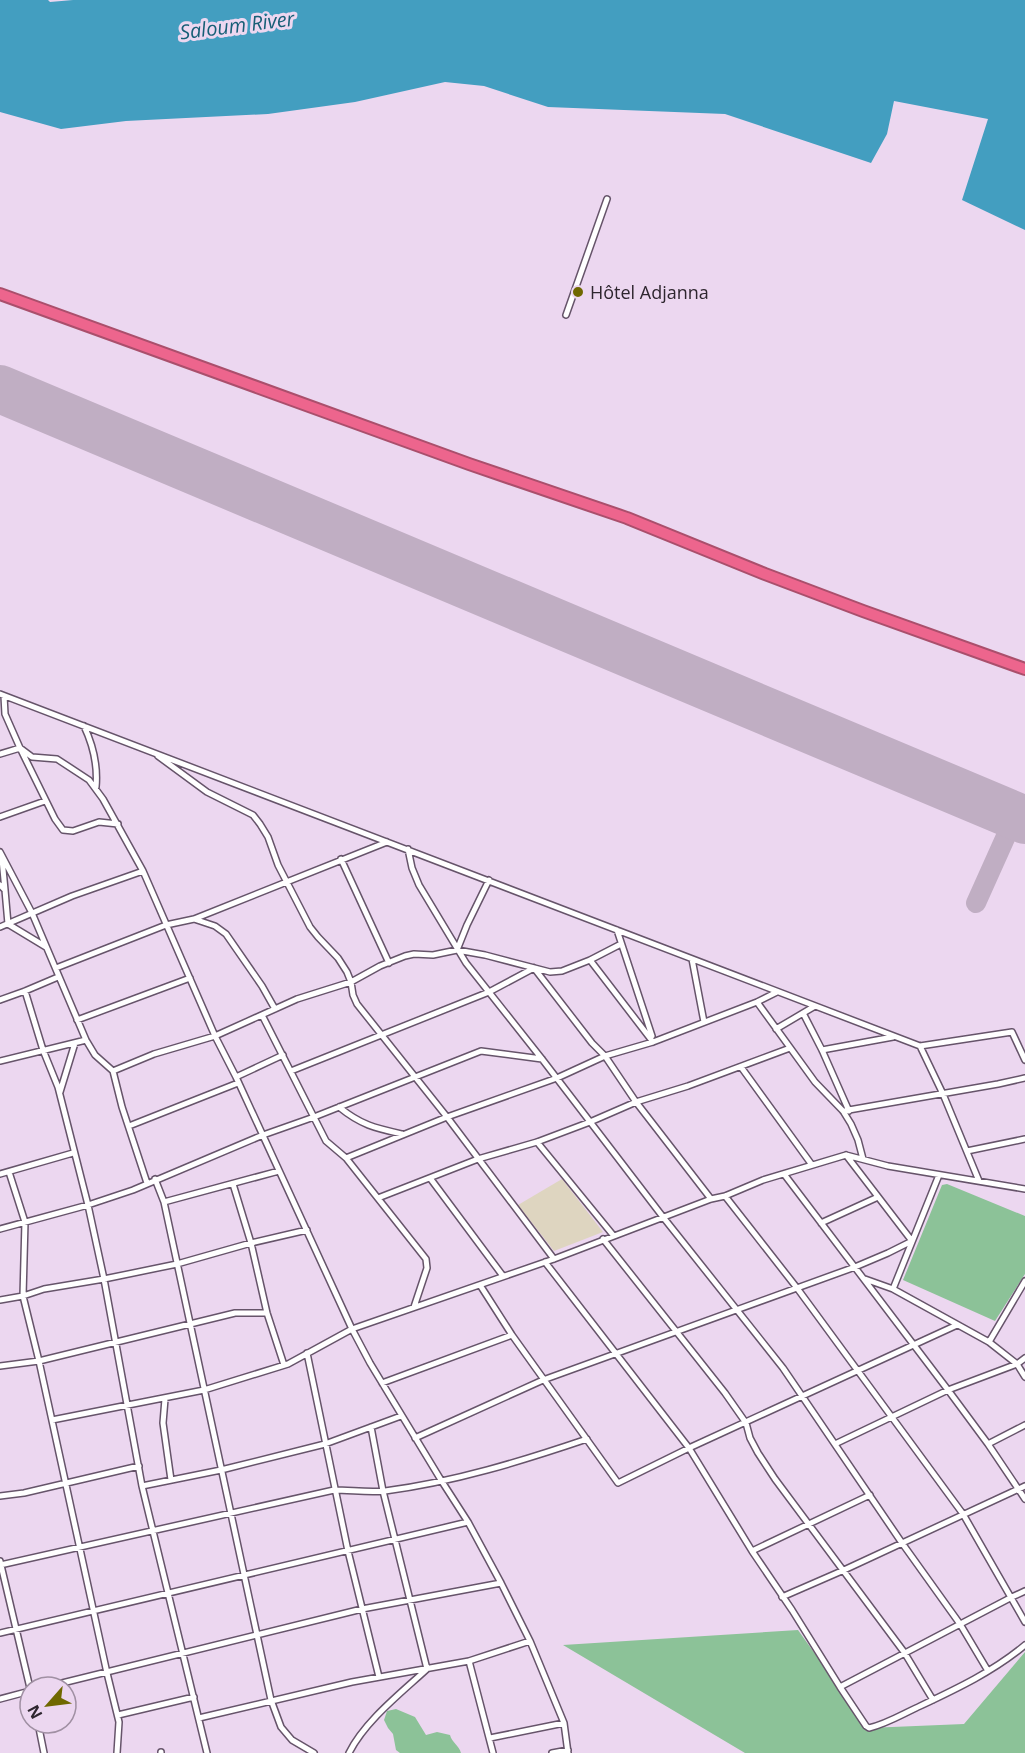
<svg xmlns="http://www.w3.org/2000/svg" width="1025" height="1753" font-family="'Open Sans',sans-serif">
	<style>
		.education { fill: #ded5c0 }
		.green { fill: #8cc298 }
		.water { fill: #439ec0 }
		.lines { fill: none; stroke-linecap: round; stroke-linejoin: round }
		.taxiway { stroke: #c0aec3; stroke-width: 20 }
		.runway { stroke: #c0aec3; stroke-width: 48 }
		.street-casing { stroke: #66546a; stroke-width: 8 }
		.highway-casing { stroke: #aa4f6c; stroke-width: 14 }
		.street { stroke: #fff; stroke-width: 5 }
		.highway { stroke: #ed658d; stroke-width: 10 }
		.poi-dot { fill: #6f6800; stroke: #ecd7f0; stroke-width: 2 }
		.labels { text-anchor: middle; dominant-baseline: central; stroke-width: 6; stroke-linejoin: round; paint-order: stroke }
		.poi-label { font-size: 18px; fill: #2e262f; stroke: #ecd7f0; text-anchor: start }
		.water-label { font-size: 20px; font-style: italic; fill: #165e76; stroke: #ecd7f0 }
	</style>
	<rect width="100%" height="100%" fill="#ecd7f0"/>
	<path class="education" d="M562,1179L603,1232L554,1251L518,1205Z"/>
	<path class="green" d="M947,1184L1025,1216V1274L995,1321L903,1280L942,1185Z
		M798,1630L868,1728L964,1724L1025,1652V1753H745L563,1645Z
		M396,1709L415,1717L426,1735L437,1732L450,1735C452,1743 459,1745 461,1753H400L396,1750L393,1734L388,1728L384,1720L387,1711Z"/>
	<path class="water" d="M0,0H48L50,2L73,0H1025V230L962,200L988,119L894,101L887,134L871,163L725,114L548,107L484,86L445,82L355,102L268,114L126,121L61,129L0,112Z"/>
	<g class="lines">
		<path class="taxiway" d="M976,903L1015,816"/>
		<path class="runway" d="M0,389L1025,820"/>
		<defs>
			<path id="street" d="M566,315L607,199
				M0,694L920,1046L1012,1032L1025,1060
				M4,696L5,714L20,748L32,757L57,759L89,780L103,799L143,871L215,1036L236,1077L352,1329L370,1363L441,1480L468,1522L501,1583L530,1641L564,1723L568,1753
				M84,726C93,745 98,765 96,787
				M0,754L20,748L55,819L63,830L73,831L99,822L118,824
				M158,756L207,792L253,815L260,824L268,837L278,865L310,927L318,937L338,958L347,972L351,982L353,995L357,1004L447,1117L554,1259
				M0,817L45,801
				M408,849L412,868L419,885L466,963L542,1059L663,1217L783,1368L902,1543L960,1624L988,1671
				M0,852L32,913L86,1040L95,1055L113,1071L122,1107L147,1183
				M2,859L5,890
				M341,859L389,963
				M0,885L5,890L8,924L46,947
				M194,919L215,926L226,934L262,986L275,1009
				M0,927L72,896L143,871
				M617,930L652,1036
				M457,950L485,955L550,972L562,971L590,960L653,1042
				M692,959L704,1022
				M590,960L621,944
				M56,968L166,925L194,919L387,842
				M534,968L592,1043L605,1056L636,1102L711,1199
				M25,991L43,1050L58,1087L88,1205L104,1279L142,1486L207,1753
				M0,1000L25,991L58,977
				M757,1002L815,1082L843,1111L851,1124L858,1140L863,1159
				M803,1013L822,1050L849,1111
				M262,1015L326,1141L346,1158L426,1259L427,1268L414,1307
				M77,1020L190,978
				M776,1029L815,1006
				M920,1046L943,1094L979,1181
				M822,1050L893,1037
				M0,1061L86,1040
				M741,1067L812,1165
				M113,1071L154,1054L215,1036L297,999L351,982L380,966L405,956L414,954L433,955L457,950L467,925L489,880
				M291,1071L489,992L534,968
				M236,1077L283,1055
				M60,1092L75,1043
				M339,1107C361,1125 375,1128 402,1134
				M843,1111L998,1084L1025,1078
				M129,1126L238,1083
				M537,1142L613,1235
				M967,1151L1025,1139
				M346,1158L447,1117L557,1078L605,1056L653,1042L757,1002L777,992
				M9,1172L25,1222L23,1296L39,1361L107,1673L119,1722L117,1753
				M0,1174L73,1153
				M784,1174L948,1390L988,1444L1025,1499
				M430,1178L503,1276
				M155,1179L164,1202L271,1700L281,1727L292,1740L314,1753
				M233,1184L251,1243L267,1313L284,1365
				M725,1196L797,1288L963,1514L1025,1622
				M378,1198L478,1159L537,1142L590,1122L636,1102L688,1086L790,1048
				M164,1202L279,1171
				M821,1223L878,1197
				M0,1229L88,1205L133,1190L263,1135L314,1117L481,1051L542,1059
				M603,1239L725,1393L746,1423L750,1438L758,1453L775,1479L904,1652L933,1700
				M545,1262L689,1448L752,1551L792,1610L840,1687L866,1726L869,1728C886,1724 901,1715 916,1708C954,1690 993,1672 1025,1645
				M865,1279L893,1289L989,1342L1017,1364L1025,1377
				M480,1285L512,1335L618,1483L689,1448L957,1325
				M893,1289L939,1175
				M0,1300L23,1296L44,1289L104,1279L177,1264L251,1243L307,1230
				M989,1342L1025,1281
				M307,1353L348,1551L379,1677
				M0,1366L39,1361L235,1313H267
				M382,1383L512,1335
				M165,1399L163,1423L171,1480
				M52,1420L204,1390L288,1364L352,1329L554,1259L711,1199L725,1196L763,1180L846,1155L888,1166L1025,1189
				M415,1438L543,1380L855,1267L888,1253L912,1241L846,1155
				M835,1444L948,1390L1017,1364L1025,1358
				M988,1444L1025,1425
				M142,1486L221,1470L325,1444L401,1416
				M0,1496L24,1493L139,1466
				M752,1551L870,1495
				M0,1561L30,1688
				M0,1565L334,1490C351,1490 369,1493 385,1491C454,1482 522,1461 587,1439
				M782,1597L844,1570L1025,1486
				M0,1633L468,1522
				M46,1687L362,1609L501,1583
				M840,1687L1012,1597L1025,1591
				M0,1699L30,1691
				M118,1715L194,1697
				M199,1718L352,1682L469,1661
				M38,1723L44,1753
				M490,1738L564,1723
				M161,1752V1753
				M349,1753C365,1721 401,1693 427,1669L383,1491L371,1427
				M493,1753L469,1661L530,1641
				M552,1753L568,1750"/>
			<path id="highway" d="M0,294L469,464L627,518L765,574L863,611L1025,669"/>
		</defs>
		<use href="#street" class="street-casing"/>
		<use href="#highway" class="highway-casing"/>
		<use href="#street" class="street"/>
		<use href="#highway" class="highway"/>
	</g>
	<circle class="poi-dot" cx="578" cy="292" r="6"/>
	<g class="labels">
		<g class="poi-label">
			<text x="590" y="292">Hôtel Adjanna</text>
		</g>
		<g class="water-label">
			<text transform="translate(237 25) rotate(-7)">Saloum River</text>
		</g>
	</g>
	<g transform="translate(48 1705) rotate(242)"><circle r="28" fill="#ecd7f0" stroke="#a090a3" stroke-width="1.5"/>
	<path d="M0-4.5L10 22L0 15L-10 22Z" fill="#6f6800"/>
	<text y="-9" font-size="16" font-weight="bold" text-anchor="middle" fill="#2e262f">N</text>
	</g>
</svg>
